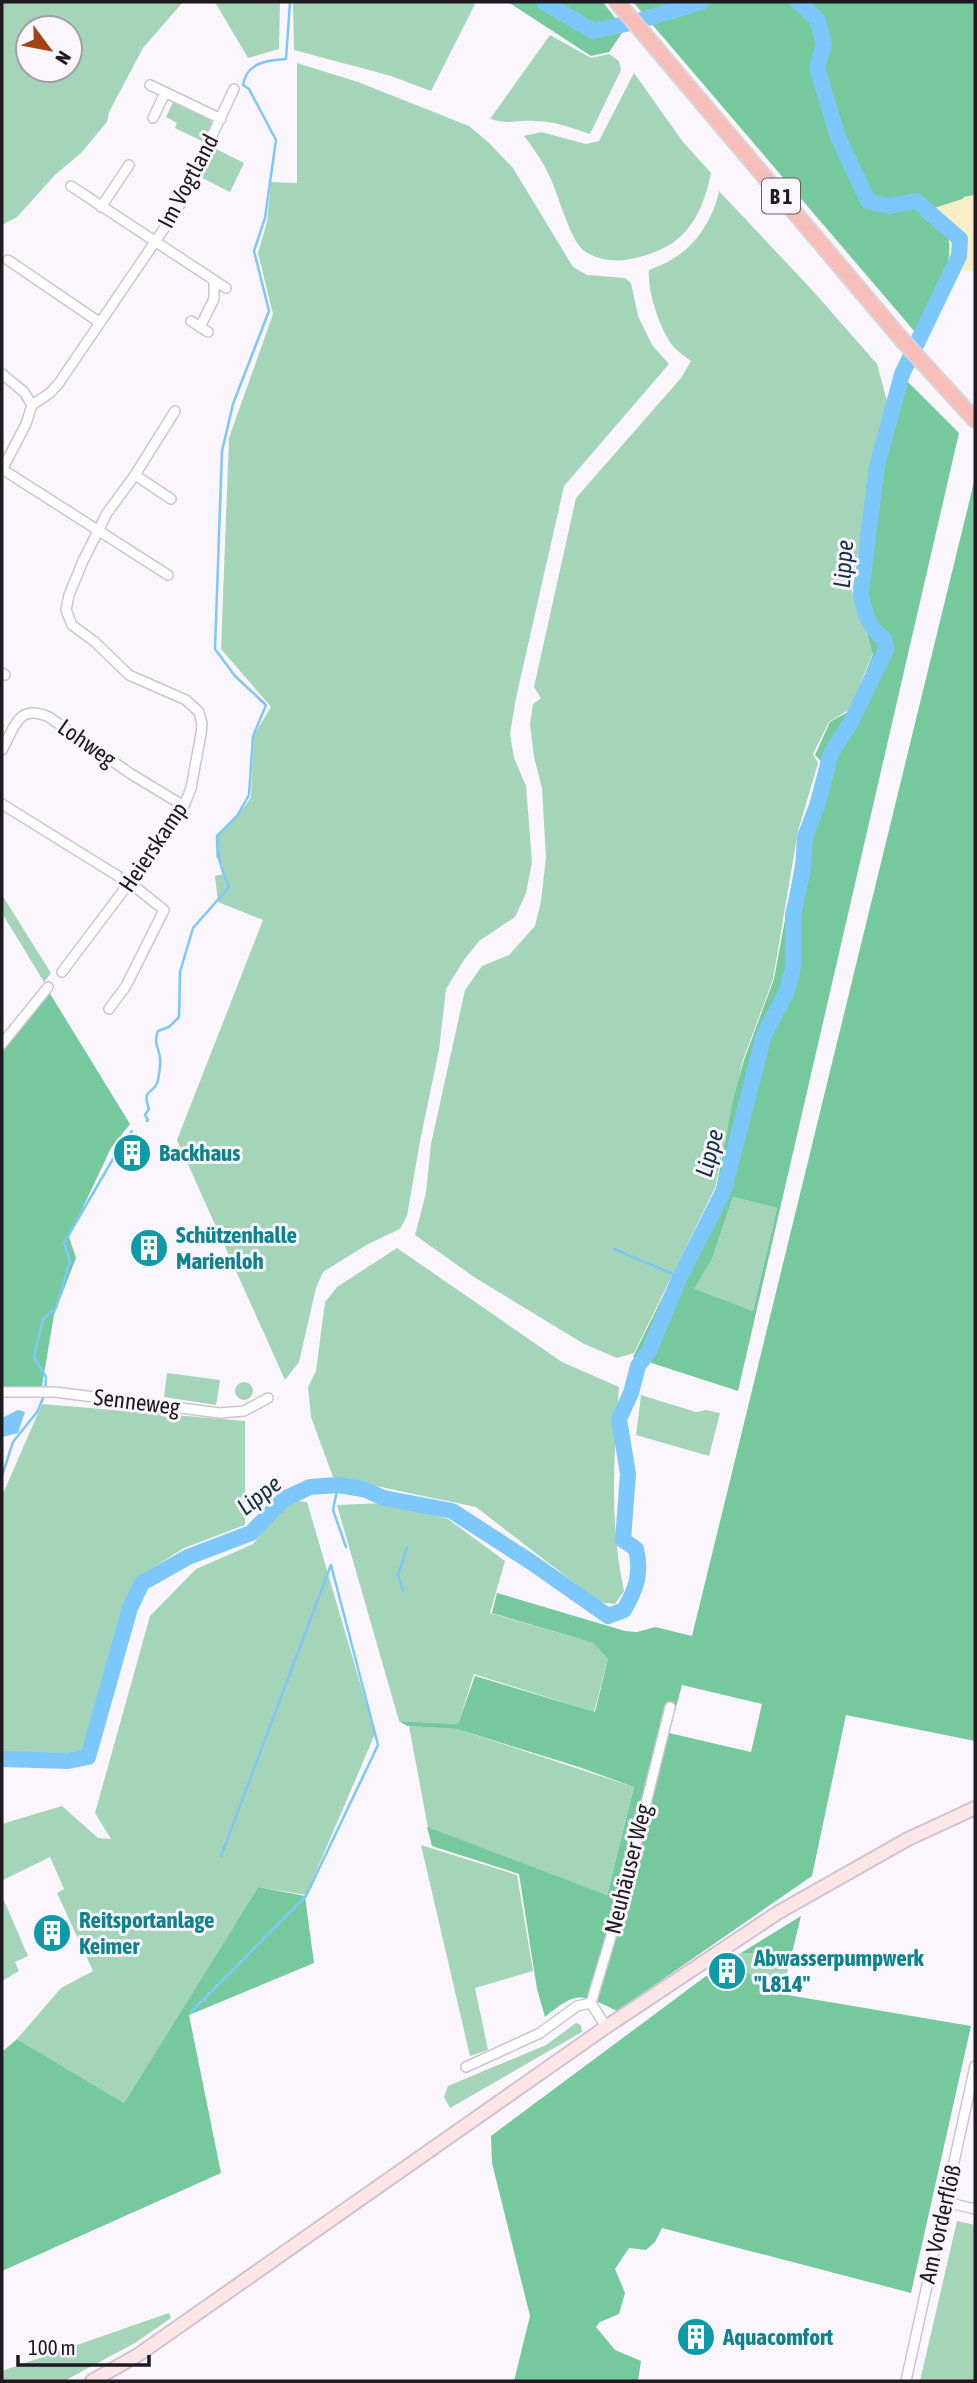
<svg xmlns="http://www.w3.org/2000/svg" width="977" height="2383" font-family="'Asap Condensed',sans-serif">
	<style>
		.green { fill: #a4d5b8; fill-rule: evenodd }
		.forest { fill: #76c99c; fill-rule: evenodd }
		.sand { fill: #f8eec8 }
		.water { fill: #7cc7fc }
		.lines { fill: none; stroke-linecap: round; stroke-linejoin: round }
		.stream { stroke: #7cc7fc; stroke-width: 2.5 }
		.river { stroke: #7cc7fc; stroke-width: 16 }
		.minor-casing { stroke: #cec3d2; stroke-width: 12 }
		.secondary-casing { stroke: #cec3d2; stroke-width: 16 }
		.trunk-casing { stroke: #d6d6d7; stroke-width: 18 }
		.minor { stroke: #fff; stroke-width: 9 }
		.secondary { stroke: #fde6e5; stroke-width: 12 }
		.trunk { stroke: #f8beba; stroke-width: 14 }
		.labels { text-anchor: middle; dominant-baseline: central; stroke-width: 6; stroke-linejoin: round; paint-order: stroke }
		.shield { fill: #fbf5fe; stroke: #605c62; stroke-width: 2 }
		.shield-label { font-size: 21px; font-weight: bold; fill: #1e1a1f }
		.street-label { font-size: 23px; fill: #1e1a1f; stroke: #fbf5fe }
		.culture-label { font-size: 23px; font-weight: bold; fill: #0d838f; stroke: #fbf5fe; text-anchor: start }
		.water-label { font-size: 24px; font-style: italic; fill: #103146; stroke: #fbf5fe }
	</style>
	<rect width="100%" height="100%" fill="#fbf5fe"/>
	<path class="green" d="M2,2H183L143,48L109,112L107,122L81,153L56,174L17,217L2,225ZM28,28H70V70H28Z
		M215,2H280L279,49L248,58Z
		M293,2H476L431,91L391,76L294,50Z
		M550,35L591,58L609,54L619,61L621,70L590,134C572,128 554,121 535,121C514,120 512,125 490,119Z
		M297,63L358,82L469,126L488,142L513,168L573,267L587,275L625,278L631,283L638,316L652,345L669,364L564,486L516,698L510,734L514,758L526,786L532,862L526,893L515,917L479,941L464,960L446,989L439,1050L420,1141L407,1216L400,1229L368,1244L323,1272L316,1288L299,1362L285,1380L177,1140L263,920L218,902L215,876L223,874V866L216,857L217,835L237,817L251,797L254,735L271,707L221,649L229,438L273,314L258,253L267,222L271,182L297,183Z
		M634,73L683,142L711,173C704,208 690,239 655,252C632,261 605,266 583,250C570,239 558,194 550,177C543,162 534,149 524,136L541,132L586,144L599,141Z
		M174,100L210,117L212,125L204,142L175,128L177,123L166,117Z
		M216,149L244,163L230,192L202,178Z
		M719,191L813,291L877,364L887,401L851,588L873,653L850,709L829,722L813,754L818,763L798,831L773,979L743,1060L715,1188L634,1353L617,1358L584,1344L474,1277L415,1235L426,1193L431,1144L465,990L482,966L509,955L535,926L541,901L546,857L542,788L534,757L530,724L533,704L541,698L534,687L576,498L681,378L691,361C686,357 678,352 673,346C660,330 647,291 649,270C658,266 667,263 674,258C696,246 715,215 719,191Z
		M2,895L51,973L44,982L2,913Z
		M733,1197L777,1208L753,1311L693,1290L712,1259Z
		M397,1248L562,1362L619,1387C614,1458 609,1521 624,1591L615,1604L599,1602L476,1507L333,1477L311,1417L308,1387L316,1371L325,1302L337,1287Z
		M167,1373L220,1380L216,1405L164,1397Z
		M235 1391a9 9 0 1 1 18 0a9 9 0 1 1-18 0Z
		M641,1395L696,1412L706,1410L720,1413L709,1456L636,1435Z
		M42,1404L245,1421V1525L184,1548L140,1576L125,1604L81,1755L2,1754V1496Z
		M286,1500L307,1502L375,1734L306,1895L258,1887L124,2103L17,2039L61,1988L93,1971L57,1893L64,1889L50,1857L3,1880L2,1878V1824L62,1806L98,1838L111,1839L95,1813L150,1616L196,1569L253,1544Z
		M384,1503L448,1519L505,1561L490,1613L593,1643L608,1659L594,1712L474,1674L458,1724L399,1721L337,1505Z
		M409,1726L457,1729L634,1787L607,1895L428,1828Z
		M421,1845L517,1875L533,1971L475,1988L488,2050L470,2056Z
		M2,1896L28,1956L15,1962L19,1971L2,1981Z
		M741,1953H792L782,1994L736,1965L732,1958Z
		M576,2023L581,2025L582,2032L450,2108L444,2097L448,2086L546,2045Z
		M957,2221L975,2225V2381H920Z
		M169,2313L171,2318L135,2343L64,2381H2V2371Z"/>
	<path class="forest" d="M508,2H603L624,30L609,52L591,56Z
		M633,2H975V195L964,197L948,233L951,247L947,269L926,332L921,339Z
		M896,370L959,433L738,1391L633,1357L716,1189L733,1100L744,1060L774,979L801,833L822,762L815,755L830,722L851,710L873,654L853,588L873,468ZM733,1197L777,1208L753,1311L694,1289L712,1259Z
		M975,478V1741L846,1715L812,1876L617,2011C581,1993 576,1991 545,2017L537,1989L519,1874L432,1846L427,1827L607,1895L634,1787L579,1767L457,1729L407,1726L399,1721L458,1724L475,1676L595,1712L608,1659L593,1643L492,1613L497,1593L625,1631L637,1632L655,1627L692,1636ZM682,1685L762,1704L751,1752L669,1733Z
		M49,992L130,1124L111,1148L69,1237L76,1258L54,1315L42,1386L2,1387V1051Z
		M258,1887L305,1896L314,1963L189,2015L221,2173L2,2271V2052L17,2039L124,2103Z
		M801,1916L792,1953H741Z
		M736,1965L782,1994L971,2026L911,2293L662,2228L655,2242L646,2250L629,2248L615,2269L625,2293L619,2314L600,2322L596,2327L615,2350L641,2361L638,2381H514L530,2316L492,2163L491,2136L706,1976L732,1980Z"/>
	<path class="sand" d="M975,195V272L947,269C952,240 949,233 934,208Z"/>
	<path class="water" d="M18,1410L25,1412L18,1433L2,1437V1418Z"/>
	<g class="lines">
		<path class="stream" d="M147,1121L148,1120L145,1115L149,1109C141,1087 155,1095 158,1080C159,1074 161,1065 160,1058C159,1047 153,1044 158,1031L169,1027L179,1017L180,972L193,928L229,887C221,869 217,855 217,836L237,816L249,795L253,736L266,705L235,676L215,649L222,451L233,404L269,311L254,251L265,218L276,140L249,89L243,85C246,63 267,60 286,59L290,2
			M614,1249L680,1277
			M45,1390L46,1377L34,1357L43,1319L56,1308L70,1261L64,1243L117,1152L132,1131
			M2,1476L13,1442L37,1412L44,1396
			M338,1485L333,1510L346,1547
			M403,1590L398,1575L407,1548
			M221,1856L331,1565
			M191,2012L306,1896L378,1745L331,1565"/>
		<path class="river" d="M544,2L593,31L635,22L701,2
			M2,1759L68,1761L88,1757L130,1608L142,1583L188,1557L251,1533L284,1499L310,1487L338,1485L363,1489L384,1498L452,1511L531,1562L608,1616L624,1610C636,1589 642,1574 636,1549L623,1540L628,1474L619,1419L631,1393L638,1366L649,1351L680,1277L724,1190L764,1035L786,993L793,969V915L803,870L805,837L817,806L831,753L851,722L886,649L884,639C868,627 864,612 861,593L877,466L902,374L959,256L960,239L916,201L889,206L868,201L838,137L817,68L824,44L817,19L798,2"/>
		<defs>
			<path id="minor" d="M150,85L221,119
				M153,118L165,93
				M71,186L226,288
				M101,207L129,165
				M8,260L99,322
				M191,321L208,332
				M200,327L214,299V281
				M2,374L24,392L32,405
				M2,469L168,575
				M2,470L26,424L32,405L50,393L59,383L178,208L234,89
				M135,475L171,499
				M2,673L5,675
				M2,750C15,727 18,703 49,717L131,774L184,806
				M2,804L134,886L164,910L126,986L109,1009
				M62,972L163,838L184,806L191,788L201,734L202,724L199,712L186,700L129,675L95,642L72,625L66,610L69,595L83,561L107,513L135,475L175,411
				M2,1044L48,987
				M2,1392H55L220,1413L244,1411L268,1398
				M606,2027L591,2003L621,1903L670,1707
				M466,2067L540,2033L577,2006L591,2003
				M945,2202L975,2209
				M906,2381L975,2066"/>
			<path id="secondary" d="M92,2381L138,2355L606,2027L779,1912L908,1839L975,1808"/>
			<path id="trunk" d="M617,2L904,342L975,420"/>
		</defs>
		<use href="#minor" class="minor-casing"/>
		<use href="#secondary" class="secondary-casing"/>
		<use href="#trunk" class="trunk-casing"/>
		<use href="#minor" class="minor"/>
		<use href="#secondary" class="secondary"/>
		<use href="#trunk" class="trunk"/>
	</g>
	<defs>
		<symbol id="building-disc" viewBox="-11 -11 22 22"><circle r="9.5" fill="#0f9aa8" stroke="#fbf5fe"/><path d="M-4-6H4V6H1V3H-1V6H-4ZM-2.5-4.3h1.7v1.8h-1.7ZM.8-4.3h1.7v1.8H.8ZM-2.5-1h1.7V.8h-1.7ZM.8-1h1.7V.8H.8Z" fill="#fff"/></symbol>
	</defs>
	<g fill-rule="evenodd">
		<use href="#building-disc" x="110" y="1131" width="44" height="44"/>
		<use href="#building-disc" x="127" y="1226" width="44" height="44"/>
		<use href="#building-disc" x="30" y="1911" width="44" height="44"/>
		<use href="#building-disc" x="705" y="1949" width="44" height="44"/>
		<use href="#building-disc" x="674" y="2315" width="44" height="44"/>
	</g>
	<g class="labels">
		<rect class="shield" x="762" y="178.5" width="38" height="35" rx="5"/>
		<g class="shield-label">
			<text x="781" y="196">B 1</text>
		</g>
		<g class="street-label">
			<text transform="translate(188 181) rotate(-62)">Im Vogtland</text>
			<text transform="translate(87 743) rotate(35)">Lohweg</text>
			<text transform="translate(153 847) rotate(-56)">Heierskamp</text>
			<text transform="translate(137 1402) rotate(7)">Senneweg</text>
			<text transform="translate(628 1869) rotate(-76)">Neuhäuser Weg</text>
			<text transform="translate(940 2224) rotate(-77)">Am Vorderflöß</text>
		</g>
		<g class="culture-label">
			<text x="159" y="1153">Backhaus</text>
			<text x="176" y="1235">Schützenhalle<tspan x="176" dy="26">Marienloh</tspan></text>
			<text x="79" y="1920">Reitsportanlage<tspan x="79" dy="26">Keimer</tspan></text>
			<text x="754" y="1958">Abwasserpumpwerk<tspan x="754" dy="26">"L814"</tspan></text>
			<text x="723" y="2337">Aquacomfort</text>
		</g>
		<g class="water-label">
			<text transform="translate(843 564) rotate(-86)">Lippe</text>
			<text transform="translate(709 1153) rotate(-75)">Lippe</text>
			<text transform="translate(259 1495) rotate(-38)">Lippe</text>
		</g>
	</g>
	<rect width="977" height="2383" fill="none" stroke="#1e1a1f" stroke-width="7"/>
	<g transform="translate(49 49) rotate(122)"><circle r="33" fill="#fbf5fe" stroke="#a39da5" stroke-width="2"/>
	<path d="M0-5L12 26L0 18L-12 26Z" fill="#a64111"/>
	<text y="-10" font-size="19" font-weight="bold" text-anchor="middle" fill="#1e1a1f">N</text>
	</g>
	<path d="M18 2355v10h131v-10" fill="none" stroke="#1e1a1f" stroke-width="3.5"/>
	<text x="28" y="2355" font-size="21" fill="#1e1a1f" stroke="#fbf5fe" stroke-width="5" paint-order="stroke">100 m</text>
</svg>
